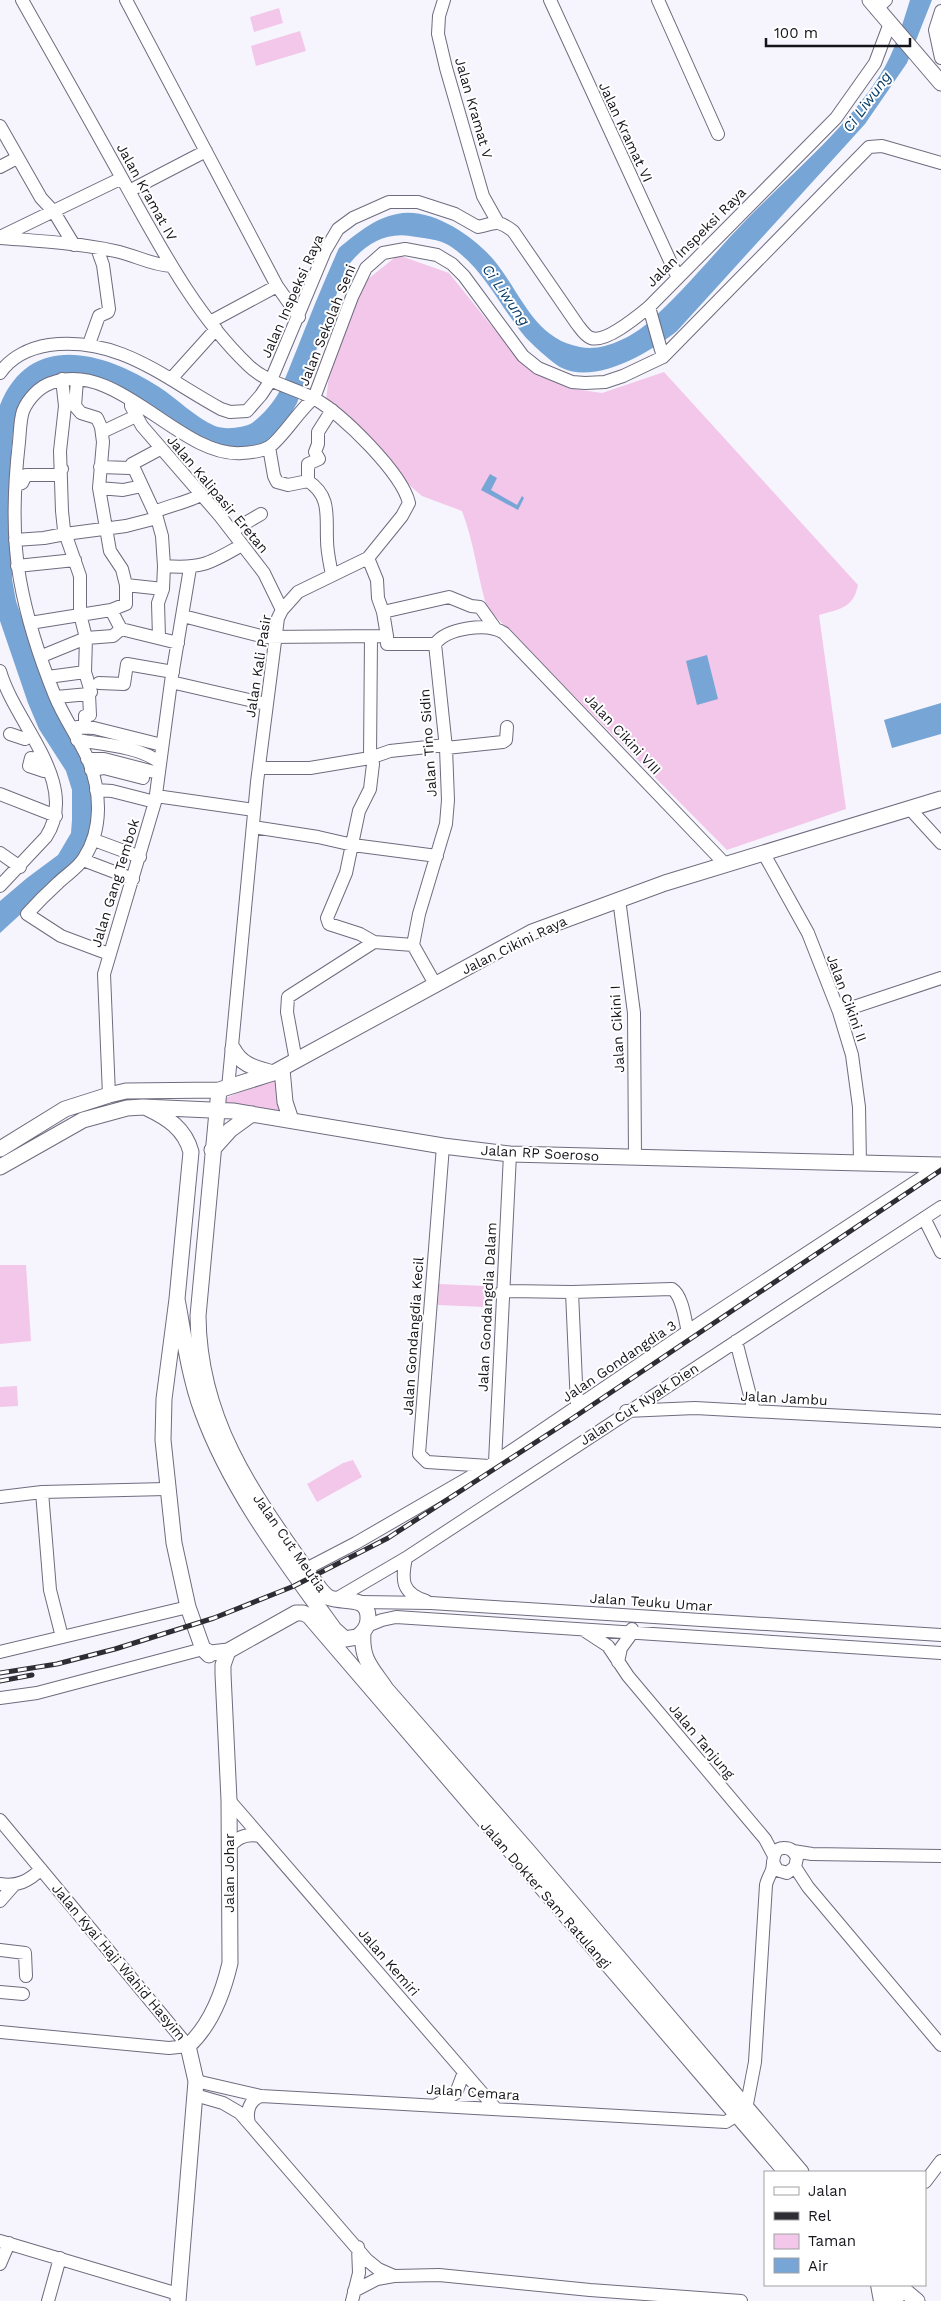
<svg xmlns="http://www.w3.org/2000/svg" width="941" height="2301" font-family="'Work Sans',sans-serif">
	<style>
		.green { fill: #f3c7ea }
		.water { fill: #77a5d5 }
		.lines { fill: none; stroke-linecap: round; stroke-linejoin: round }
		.minor-casing { stroke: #6e6c7e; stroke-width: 14 }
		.major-casing { stroke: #6e6c7e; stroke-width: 17 }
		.minor { stroke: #fff; stroke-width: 12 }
		.major { stroke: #fff; stroke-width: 15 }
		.rail-casing { stroke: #2e2d34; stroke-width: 5 }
		.rail { stroke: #fff; stroke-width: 3; stroke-dasharray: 9; stroke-linecap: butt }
		.labels { text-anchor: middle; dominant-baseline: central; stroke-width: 4; stroke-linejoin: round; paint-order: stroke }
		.street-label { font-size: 14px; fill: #15141b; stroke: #fff }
		.water-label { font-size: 15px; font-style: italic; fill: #053b67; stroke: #fff }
	</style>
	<rect width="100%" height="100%" fill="#f6f5fd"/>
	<path class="green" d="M279,8L283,23L254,32L250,17Z
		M300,31L306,51L256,66L251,46Z
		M398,255L449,273L511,350L547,378L568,388L602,393L664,372L858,585C853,609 839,609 819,615L846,809L727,850L487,608C477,575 474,542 462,511L422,496L402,479L326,400L331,359L363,283Z
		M280,1075L285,1114L219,1101Z
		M0,1265H26L31,1341L0,1344Z
		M439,1284L486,1286L485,1307L438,1305Z
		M17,1386L18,1406L0,1407V1387Z
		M353,1460L362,1477L317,1502L307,1484L343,1463Z"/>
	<path class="water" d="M910,0H932L907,63L865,124L677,331C652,351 596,385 562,368C552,363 529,342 522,333C498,303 483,268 450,246C440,239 422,238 410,236C382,232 362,247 346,268L297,403L287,421L273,437L261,445L221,449L123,393L49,379L18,416L13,432L11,454L12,579L16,601L31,645L89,774L94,820L81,859L0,933V901L27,878L58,855L71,833L72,820V790L66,771L39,729L28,703L0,621V405C30,330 105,352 159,387C178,399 194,417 215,426C225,430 243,428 252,423C262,416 274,402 279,392C286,378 291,363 297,349C310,316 324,281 339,248C356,234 375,218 397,214C432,206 478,239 497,264C522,296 535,339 580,347C603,352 632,337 649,322C683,292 715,252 747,219C792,173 845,130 880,75C895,52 902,25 910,0Z
		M490,474L497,478L491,490L517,505L522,496L524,498L518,510L481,490Z
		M707,655L718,699L697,705L686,661Z
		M941,703V734L892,748L884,720Z"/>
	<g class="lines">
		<defs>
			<path id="minor" d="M22,0C58,64 94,127 129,191C163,252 197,316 248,365C266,383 293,387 315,399C342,414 402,473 409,503L402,516L368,558L298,592L282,610L278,618L257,782L228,1088
				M126,0L277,286L299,317
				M444,0L439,16L438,34L446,68L483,196L497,221
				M550,0L677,276
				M658,0L718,134
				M876,9L886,0
				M941,11L935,30L941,58
				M0,126L41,198L54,212L74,245
				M0,167L17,158
				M129,191L206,151
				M0,237L122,178
				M0,238C38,241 78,243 115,251C135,255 151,265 171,266
				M649,307L663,357
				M210,322L277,286
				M89,344L99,316L108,312L109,309L103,265L97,248
				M0,373C11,357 30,348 49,345C119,336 164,378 221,409L230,412L247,411L261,395L271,380L325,251L338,229L353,218L389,202H418L455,214L478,227C496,223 497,219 513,231L577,324C581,329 585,336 591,338C606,343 638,316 649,307L836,118L875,63L890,23
				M62,379L65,406L60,451L62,511L64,530L80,576V614L86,638L85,672L91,692L89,694L90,715L85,716V726
				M171,379L216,329
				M77,380L75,406L81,413L97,418L101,427L103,442L99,488L110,551L122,569L126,585V604L111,610L121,629
				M131,400V406L142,426L220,516L264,573L282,610
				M102,432L136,416
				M269,447L274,476L277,482L288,485L308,481C331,496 326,516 327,540C327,552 330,564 332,575
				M132,464L157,518L162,536L164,566L163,589L158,603L159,637
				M100,467L130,468L132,464L160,449
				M308,481V464L319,459L315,452L318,444V432L332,410
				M16,485L22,483L26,475H57L62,469
				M99,488L123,490L142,486
				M154,512C171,505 185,503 201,495
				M232,531L261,514
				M15,540L44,538L65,534L126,526L157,518
				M368,558L377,580L378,598L383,612L449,597L471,606L480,607L495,628
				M17,566L75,560
				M164,566C203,569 210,563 242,545
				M126,585L163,589
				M383,612L387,636
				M183,616L265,637L387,636V644H435
				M30,623L111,610
				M371,637L370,758L373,764L370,789L359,811L346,873L327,918L329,924L360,934L374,942L413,945
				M42,656L86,638L113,636L121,629L178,643
				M0,671C15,724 81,783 46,837L0,886
				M48,677L85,672
				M171,682L266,704
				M99,683L124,684L127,664L173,672
				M56,697L89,694
				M77,727L94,728L162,745
				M10,734L25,739L30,736
				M77,740C101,744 142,747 160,763
				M446,748L503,742L506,740L507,727
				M40,754L35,759L31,758L29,766L44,771L49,770
				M87,759H104L158,773
				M259,768H310L370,758L390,751L446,745
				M91,770L104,768L143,778
				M96,790L112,791L155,802
				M0,794L56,816
				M156,796L254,810
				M910,809L941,843
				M253,827L318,837L353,845L437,856
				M94,840L140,857
				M0,853L20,867
				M764,854L808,933L839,1012L852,1055L859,1107L860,1164
				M83,860L133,879
				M619,899L634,1013L635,1157
				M109,954L61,936L27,914C37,903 47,893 58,883C66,875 78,868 84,858C103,829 101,791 88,759C78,737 64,718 55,696C40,659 27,619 20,580C12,536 14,486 19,442C20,432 20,420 23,411C28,399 39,387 51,383C117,358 180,458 242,453C250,453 262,451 269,447C280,441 300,409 314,398L352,297L366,268L383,253L405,249L437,255L452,264L464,276L523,356L538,368L572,382L585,383L605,382L623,376L663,357L869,147L882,146L941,163
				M435,984L413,945L419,914L446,824L448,800L446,748L435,644C447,628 487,622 504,633L726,865
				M839,1012L941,978
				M296,1061L287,1012L288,997L374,942
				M109,1095L104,974L155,802L171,682L190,568
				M443,1146L419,1454L427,1462L489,1466
				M924,1218L941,1252
				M502,1291L572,1292L672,1289C683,1296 685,1321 688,1332
				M572,1292L577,1406
				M736,1341L754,1411
				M626,1411L695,1408L941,1421
				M495,1462L510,1154
				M42,1492L50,1590L62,1637
				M0,1497L42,1492L166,1489
				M406,1558C401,1581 402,1593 426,1601
				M306,1569L356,1543L489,1466L703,1321L941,1165
				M336,1599L406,1558L941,1207
				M360,1602L431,1603L941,1635
				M367,1626L382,1620L396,1617L941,1653
				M585,1631L608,1646L628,1676L765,1839L774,1856
				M0,1652L188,1607
				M618,1662L621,1648L632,1633V1629
				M0,1698L37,1693L203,1649
				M229,1800L496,2109
				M0,1820L188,2046
				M229,1848C236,1838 246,1833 259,1836
				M793,1851L812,1854L941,1856
				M795,1867L808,1887L941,2045
				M0,1884C17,1887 29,1881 41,1869
				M0,1901L14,1885
				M0,1950L25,1953L26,1976
				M0,1992L23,1994
				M0,2032L169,2048L188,2046
				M196,2081L261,2096L726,2122L746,2109L755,2062L766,1885C767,1880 770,1875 772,1870C774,1861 772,1847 785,1848C792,1848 795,1853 797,1858L795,1867L787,1873L777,1870L773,1862
				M195,2095L223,2103L240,2113L367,2260L378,2269L394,2276L439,2275L590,2290L741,2301
				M438,2104L456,2093L464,2072
				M249,2123C246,2112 249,2100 261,2096
				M925,2182L941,2161
				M0,2241L178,2294
				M0,2264L9,2243
				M877,2285L880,2301
				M354,2291L377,2279L394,2276
				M48,2301L60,2258
				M352,2301L359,2273L358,2247"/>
			<path id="major" d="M870,0L941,83
				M233,1049C242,1066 256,1068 273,1073
				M282,1069L285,1102L291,1120
				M147,1108C168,1118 185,1129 191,1152L177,1299L164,1399L163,1440L174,1543L188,1607L203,1649L209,1655
				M0,1149L65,1109L109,1095L126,1091L219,1090L273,1073L532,932L665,883L941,799
				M212,1150L230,1130L252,1114
				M0,1167L83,1120L127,1108L143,1107L233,1111L443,1146L510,1154L941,1165
				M177,1299C184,1336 189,1376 202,1411C231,1491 285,1561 334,1629L345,1639L357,1637C364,1632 368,1627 368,1619C369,1595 344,1603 330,1598C325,1596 320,1589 317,1585C257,1500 199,1425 198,1316L219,1090
				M363,1633C361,1660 372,1668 386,1689L528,1851L801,2172
				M203,1649L211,1653L228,1651L296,1613H303L309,1616L786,2172
				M882,2285L896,2301
				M898,2285L917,2301
				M178,2301L196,2081L188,2046C211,2025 223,1993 230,1963L229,1800L223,1674V1665L228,1651"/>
		</defs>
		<use href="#minor" class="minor-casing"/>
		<use href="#major" class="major-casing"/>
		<use href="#minor" class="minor"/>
		<use href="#major" class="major"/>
		<defs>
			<path id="rail" d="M0,1673L57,1664L115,1649L214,1618L294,1586L388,1538L573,1418L941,1170
				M0,1681L32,1675"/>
		</defs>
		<use href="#rail" class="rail-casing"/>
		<use href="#rail" class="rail"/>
	</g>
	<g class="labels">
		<g class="street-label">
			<text transform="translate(474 108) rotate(74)">Jalan Kramat V</text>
			<text transform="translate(626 132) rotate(65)">Jalan Kramat VI</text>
			<text transform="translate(147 192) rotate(61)">Jalan Kramat IV</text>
			<text transform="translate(696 237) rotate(-45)">Jalan Inspeksi Raya</text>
			<text transform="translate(292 296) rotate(-66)">Jalan Inspeksi Raya</text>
			<text transform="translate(327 325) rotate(-68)">Jalan Sekolah Seni</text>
			<text transform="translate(218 494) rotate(50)">Jalan Kalipasir Eretan</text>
			<text transform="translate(258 666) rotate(-81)">Jalan Kali Pasir</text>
			<text transform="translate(623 734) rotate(47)">Jalan Cikini VIII</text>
			<text transform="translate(428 743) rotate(-94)">Jalan Tino Sidin</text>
			<text transform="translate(115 883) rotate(-73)">Jalan Gang Tembok</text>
			<text transform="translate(514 945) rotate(-26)">Jalan Cikini Raya</text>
			<text transform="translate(847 998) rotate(70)">Jalan Cikini II</text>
			<text transform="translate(617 1029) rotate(-93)">Jalan Cikini I</text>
			<text transform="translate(540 1153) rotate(3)">Jalan RP Soeroso</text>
			<text transform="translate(487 1307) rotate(-87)">Jalan Gondangdia Dalam</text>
			<text transform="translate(413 1336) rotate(-86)">Jalan Gondangdia Kecil</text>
			<text transform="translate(619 1361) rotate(-34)">Jalan Gondangdia 3</text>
			<text transform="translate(784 1398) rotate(3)">Jalan Jambu</text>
			<text transform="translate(639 1404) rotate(-33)">Jalan Cut Nyak Dien</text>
			<text transform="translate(290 1543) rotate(55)">Jalan Cut Meutia</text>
			<text transform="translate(651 1602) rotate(4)">Jalan Teuku Umar</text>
			<text transform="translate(702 1741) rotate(50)">Jalan Tanjung</text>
			<text transform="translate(229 1873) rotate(-90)">Jalan Johar</text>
			<text transform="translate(546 1895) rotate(49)">Jalan Dokter Sam Ratulangi</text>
			<text transform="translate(119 1962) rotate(50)">Jalan Kyai Haji Wahid Hasyim</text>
			<text transform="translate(389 1962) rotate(49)">Jalan Kemiri</text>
			<text transform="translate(473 2092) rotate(4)">Jalan Cemara</text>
		</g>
		<g class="water-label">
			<text transform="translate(867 102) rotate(-54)">Ci Liwung</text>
			<text transform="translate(506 295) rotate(55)">Ci Liwung</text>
		</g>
	</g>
	<rect x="764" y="2171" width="162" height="115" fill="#ffffff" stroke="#a1a1a4"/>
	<rect x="774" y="2187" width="25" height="8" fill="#ffffff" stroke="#a1a1a4"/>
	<text x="808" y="2196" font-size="15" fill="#15141b">Jalan</text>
	<rect x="774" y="2212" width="25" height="8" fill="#2e2d34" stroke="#a1a1a4"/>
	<text x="808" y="2221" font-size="15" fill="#15141b">Rel</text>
	<rect x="774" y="2234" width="25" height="15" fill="#f3c7ea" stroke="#a1a1a4"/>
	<text x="808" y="2246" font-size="15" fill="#15141b">Taman</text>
	<rect x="774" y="2258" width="25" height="15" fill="#77a5d5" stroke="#a1a1a4"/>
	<text x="808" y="2271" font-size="15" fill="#15141b">Air</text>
	<path d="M766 38v8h144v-8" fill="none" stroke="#15141b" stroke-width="2.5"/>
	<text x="774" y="38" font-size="15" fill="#15141b" stroke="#ffffff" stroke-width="4" paint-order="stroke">100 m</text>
</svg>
